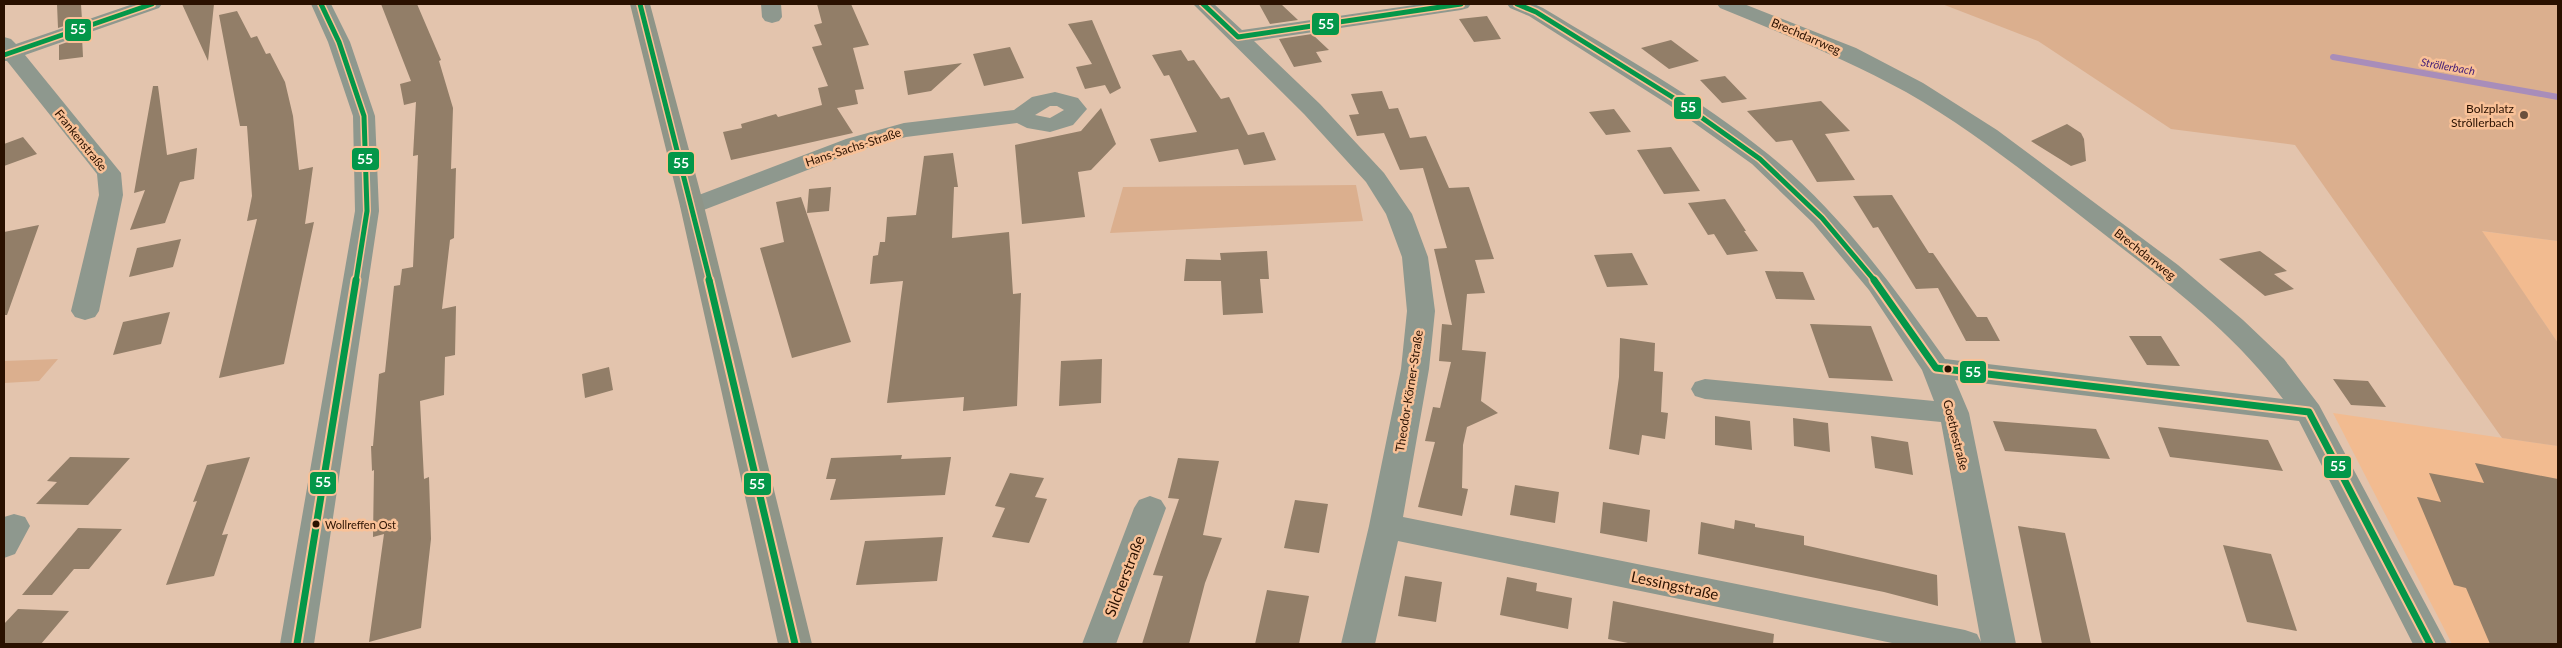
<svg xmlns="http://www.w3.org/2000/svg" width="2562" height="648" font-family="Lato,sans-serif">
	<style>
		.built { fill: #f2bb90 }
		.green { fill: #dbaf8e }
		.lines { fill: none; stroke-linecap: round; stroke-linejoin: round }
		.stream { stroke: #a88dba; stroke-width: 6 }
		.building { fill: #927e68 }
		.minor { fill: #8e988e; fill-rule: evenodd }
		.secondary { fill: #8f9588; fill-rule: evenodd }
		.bus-1-far1-casing { stroke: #f9c197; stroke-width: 8 }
		.bus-1-casing { stroke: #f9c197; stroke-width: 11 }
		.bus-1-far1 { stroke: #049749; stroke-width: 5 }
		.bus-1 { stroke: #049749; stroke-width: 7 }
		.poi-dot { fill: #6b503d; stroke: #f9c197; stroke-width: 2 }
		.bus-dot { fill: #2a1100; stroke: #f9c197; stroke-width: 2 }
		.labels { text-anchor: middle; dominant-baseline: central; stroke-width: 5; stroke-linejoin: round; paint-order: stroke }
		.far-water-label { font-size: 11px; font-style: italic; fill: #462077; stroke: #f9c197 }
		.bus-label { font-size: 11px; fill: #2a1100; stroke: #f9c197; text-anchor: start }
		.street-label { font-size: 12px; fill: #2a1100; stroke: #f9c197 }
		.poi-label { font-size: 12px; fill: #2a1100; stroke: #f9c197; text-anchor: end }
		.near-street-label { font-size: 15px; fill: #2a1100; stroke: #f9c197 }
		.line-badge { stroke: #f9c197; stroke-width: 2 }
		.badge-label { font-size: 14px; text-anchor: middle; font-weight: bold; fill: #fff }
	</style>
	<rect width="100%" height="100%" fill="#e3c4ad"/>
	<path class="built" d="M2481,231L2558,241V343Z
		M2333,413L2558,446V644H2452Z"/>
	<path class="green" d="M1942,4H2558V241L2482,231L2558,343V446L2502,438L2295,145L2171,129L2038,41Z
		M1356,185L1363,221L1110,233L1123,187Z
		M58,359L39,381L4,383V361Z"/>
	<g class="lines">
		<path class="stream" d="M2333,57L2558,97"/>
	</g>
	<path class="building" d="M57,4H81L82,20L58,28Z
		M182,4H214L208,61Z
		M381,4H417L441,60L439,61L453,108L451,169L456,168L454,238L450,240L442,309L456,306L455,355L445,357L444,395L420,401L424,479L429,477L431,539L421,628L369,642L384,534L373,537L374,470L372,471L371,446H373L379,374L385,372L394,286L400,285L402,269L413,267L418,155L413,156L416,102L404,105L400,84L411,81Z
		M817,4H851L869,45L853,48L864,89L855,90L858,104L837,108L853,133L731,160L723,132L742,128L741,124L776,114L778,117L822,105L818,88L828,86L812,47L822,45L814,25L822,23Z
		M1259,4H1281L1298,20L1270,24Z
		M237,11L251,38L257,36L266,54L270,53L285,82L293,116L299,170L313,167L305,224L314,222L284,364L219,378L257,219L247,221L252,196L247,126H240L219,15Z
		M1487,16L1501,39L1474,42L1459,19Z
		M1092,20L1121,88L1110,94L1105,85L1085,89L1076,67L1092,64L1068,24Z
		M1312,34L1329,50L1316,52L1322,62L1294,67L1279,39Z
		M82,37L83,57L59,60V45Z
		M1671,40L1699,61L1669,69L1641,48Z
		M1010,47L1024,78L984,86L973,54Z
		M1181,50L1188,61L1194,60L1221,99L1229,97L1248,135L1264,132L1276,160L1244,165L1238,149L1159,162L1150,139L1197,132L1169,75L1164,76L1152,55Z
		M962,63L931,91L908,95L904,71Z
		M1725,76L1747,99L1722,103L1700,80Z
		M153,86H158L167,155L197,148L194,179L180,182L165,223L130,230L145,190L134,193Z
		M1382,91L1389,109L1398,108L1410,138L1426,136L1449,188L1469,187L1494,259L1475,260L1485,293L1467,294L1462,350L1486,352L1481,401L1498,413L1467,427L1463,445L1462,488L1468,489L1462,516L1418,507L1435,442L1425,441L1433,407L1440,408L1451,362L1439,361L1442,324L1452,325L1434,249L1447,248L1423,168L1400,170L1384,133L1357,136L1349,115L1359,114L1351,94Z
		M1821,101L1850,131L1825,134L1855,180L1817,182L1792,140L1776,142L1747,111Z
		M1101,108L1116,144L1091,170L1078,172L1085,217L1022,224L1015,145L1081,131Z
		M1614,109L1631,132L1606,135L1589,112Z
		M2067,124L2081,133L2084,139L2086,161L2071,166L2031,141Z
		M23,137L37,154L4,166V144Z
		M1671,147L1700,191L1664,194L1637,150Z
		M953,153L958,187H954L952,238L1009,232L1013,294L1021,293L1017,406L963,411L964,397L887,403L903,281L870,284L873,256L878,255L880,242H885L887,217L916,215L924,156Z
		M831,187L829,211L807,213L809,189Z
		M1892,195L1929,253H1933L1977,317H1987L2000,341H1966L1938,288L1916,289L1878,227L1873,228L1853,196Z
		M801,197L851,342L792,358L760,248L784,242L776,202Z
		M1725,199L1746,231H1744L1758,251L1727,255L1714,234L1708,235L1688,203Z
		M39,225L7,315H4V232Z
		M181,239L173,267L129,277L137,248Z
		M1267,251L1269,279H1260L1263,313L1223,315L1221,281H1184L1186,259L1221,260L1220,253Z
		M2260,251L2287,271L2274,274L2294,289L2265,296L2219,259Z
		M1632,253L1648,285L1607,287L1594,255Z
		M1765,271L1803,272L1815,300L1776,299Z
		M170,312L161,344L113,355L123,322Z
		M1810,324L1871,326L1893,381L1829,378Z
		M2129,336H2161L2180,366L2147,365Z
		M1620,338L1655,343L1654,371L1663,372L1661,412L1668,413L1665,439L1642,435L1639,455L1609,449L1619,377Z
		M1102,359L1101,403L1059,406L1061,361Z
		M609,367L613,390L585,398L582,374Z
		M2333,379L2368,381L2386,407L2351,405Z
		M1715,416L1750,421L1752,450L1715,445Z
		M1793,418L1828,423L1830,452L1794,446Z
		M1993,421L2096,429L2110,459L2005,451Z
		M2158,427L2268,440L2283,471L2170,457Z
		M1871,436L1908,442L1913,475L1875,468Z
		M902,455L901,459L951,457L945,495L830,500L836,479H826L831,458Z
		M70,457L130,458L88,505L36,504L57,482L47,481Z
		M250,457L222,535L228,534L214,576L166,585L197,501L193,502L207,465Z
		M1178,458L1219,461L1203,535L1222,538L1205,583L1189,644H1142L1163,576L1153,575L1179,499L1168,498Z
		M2475,463L2558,479V644H2490L2466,588L2454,585L2417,497L2441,502L2429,473L2484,483Z
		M1010,473L1044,478L1035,497L1047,499L1029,543L992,537L1005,508L995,506Z
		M1515,485L1559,492L1555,523L1510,515Z
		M1295,500L1328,504L1319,553L1284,548Z
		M1603,502L1650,510L1647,542L1600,533Z
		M1735,520L1755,524V527L1804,536V545L1937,575L1938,606L1884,592L1698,554L1701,522L1734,529Z
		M2018,526L2065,533L2091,644H2042Z
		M78,528L122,529L89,569H74L52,595H22Z
		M943,537L937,581L856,585L865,541Z
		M2223,545L2271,554L2297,631L2247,622Z
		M1405,576L1442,582L1436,622L1398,616Z
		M1507,577L1537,583L1536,591L1572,598L1568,629L1500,615Z
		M1267,590L1309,596L1299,644H1255Z
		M1613,601L1774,634L1773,644H1633L1608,639Z
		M18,609L69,611L41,644H4V624Z"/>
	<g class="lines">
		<path class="minor" d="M133,4H162L159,8L25,55L121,173L123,195L99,311L95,317L85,320L75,317L71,311L99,195L97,174L7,61H4V37L11,39L16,44Z
			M311,4H331L350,42L375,116L379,211L314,644H280L355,211L353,116L328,42Z
			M761,4H781L782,17L779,21L772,23L765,21L762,17Z
			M1193,4H1214L1242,30L1421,4H1471L1468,8L1461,10L1254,41L1320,104L1384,173L1412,214L1428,257L1435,311L1429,369L1403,517L1965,630L1977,634L1981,642L1941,422L1705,399L1695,396L1691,389L1695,382L1705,379L1934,401L1922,370L1869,290L1813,223L1752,164L1669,105L1529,16L1510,8L1507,4H1534L1543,8C1619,54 1699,98 1768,154C1839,211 1893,286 1945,359L2283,399C2236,335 2171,286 2109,238C2043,187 1978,133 1906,92C1846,59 1783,34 1720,8L1717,4H1744L1856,48L1923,83L1997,130L2178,265L2243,320L2284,359L2319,405L2447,644H2413L2299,421L1955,380L1969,413L2016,644H1897L1398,541L1375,644H1341L1369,526L1401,369L1407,311L1402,257L1386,214L1366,182L1304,114Z
			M1055,92L1078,98L1087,109L1073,125L1050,132L1027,128L1017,123L906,137L862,149L701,211L692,213L683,211L680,206L683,201L846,139L904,123L1014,110L1032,97ZM1050,106H1057L1064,110L1050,118L1035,115Z
			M1150,496L1161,500L1166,508L1116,644H1082L1134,508L1139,500Z
			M14,514L25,517L30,526L15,554L4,558V517Z"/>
		<path class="secondary" d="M630,4H650L704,206L812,644H778L680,206Z"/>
		<defs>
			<path id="bus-1-far1" d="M321,4L339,42L364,116L367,211L356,281
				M640,4L710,281
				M1203,4L1238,37L1461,4
				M1517,4L1536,12L1677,100L1760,159L1822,218L1875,281
				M4,55L152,4"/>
			<path id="bus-1" d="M709,280L795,644
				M1874,280L1936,368L2309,412L2430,644
				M297,644L356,280"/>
		</defs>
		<use href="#bus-1-far1" class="bus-1-far1-casing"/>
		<use href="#bus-1" class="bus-1-casing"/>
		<use href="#bus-1-far1" class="bus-1-far1"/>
		<use href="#bus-1" class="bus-1"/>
	</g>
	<circle class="poi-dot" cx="2524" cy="115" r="5"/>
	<g class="bus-dot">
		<circle cx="1948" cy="369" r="4.5"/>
		<circle cx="316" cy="524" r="4.5"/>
	</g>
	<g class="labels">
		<g class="far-water-label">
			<text transform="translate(2448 66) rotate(10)">Ströllerbach</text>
		</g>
		<g class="bus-label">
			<text x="325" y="524">Wollreffen Ost</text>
		</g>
		<g class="street-label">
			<text transform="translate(1806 36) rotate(23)">Brechdarrweg</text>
			<text transform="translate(81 140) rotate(51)">Frankenstraße</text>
			<text transform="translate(853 147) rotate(-18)">Hans-Sachs-Straße</text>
			<text transform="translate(2145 254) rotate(38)">Brechdarrweg</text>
			<text transform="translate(1409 391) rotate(-81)">Theodor-Körner-Straße</text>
			<text transform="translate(1956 435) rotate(76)">Goethestraße</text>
		</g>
		<g class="poi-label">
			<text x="2514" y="108">Bolzplatz<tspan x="2514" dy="14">Ströllerbach</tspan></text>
		</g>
		<g class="near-street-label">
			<text transform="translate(1124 576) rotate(-69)">Silcherstraße</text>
			<text transform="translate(1675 585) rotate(12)">Lessingstraße</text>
		</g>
	</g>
	<g class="line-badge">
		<rect x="1311" y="12" width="29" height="24" rx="5" fill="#049749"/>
		<rect x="64" y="18" width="28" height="24" rx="5" fill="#049749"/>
		<rect x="1673" y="96" width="29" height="24" rx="5" fill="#049749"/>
		<rect x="351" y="147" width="29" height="24" rx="5" fill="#049749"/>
		<rect x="667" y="151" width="28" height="24" rx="5" fill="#049749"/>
		<rect x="1959" y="360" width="28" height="24" rx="5" fill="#049749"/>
		<rect x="2323" y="455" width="29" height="24" rx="5" fill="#049749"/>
		<rect x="309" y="471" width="28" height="24" rx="5" fill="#049749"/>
		<rect x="743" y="472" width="29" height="24" rx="5" fill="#049749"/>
	</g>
	<g class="badge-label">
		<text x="1326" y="29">55</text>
		<text x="78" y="34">55</text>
		<text x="1688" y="112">55</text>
		<text x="365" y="164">55</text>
		<text x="681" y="168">55</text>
		<text x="1973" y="377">55</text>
		<text x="2338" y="471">55</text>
		<text x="323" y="487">55</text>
		<text x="757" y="489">55</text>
	</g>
	<rect width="2562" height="648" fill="none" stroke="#2a1100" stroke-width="10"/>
</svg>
